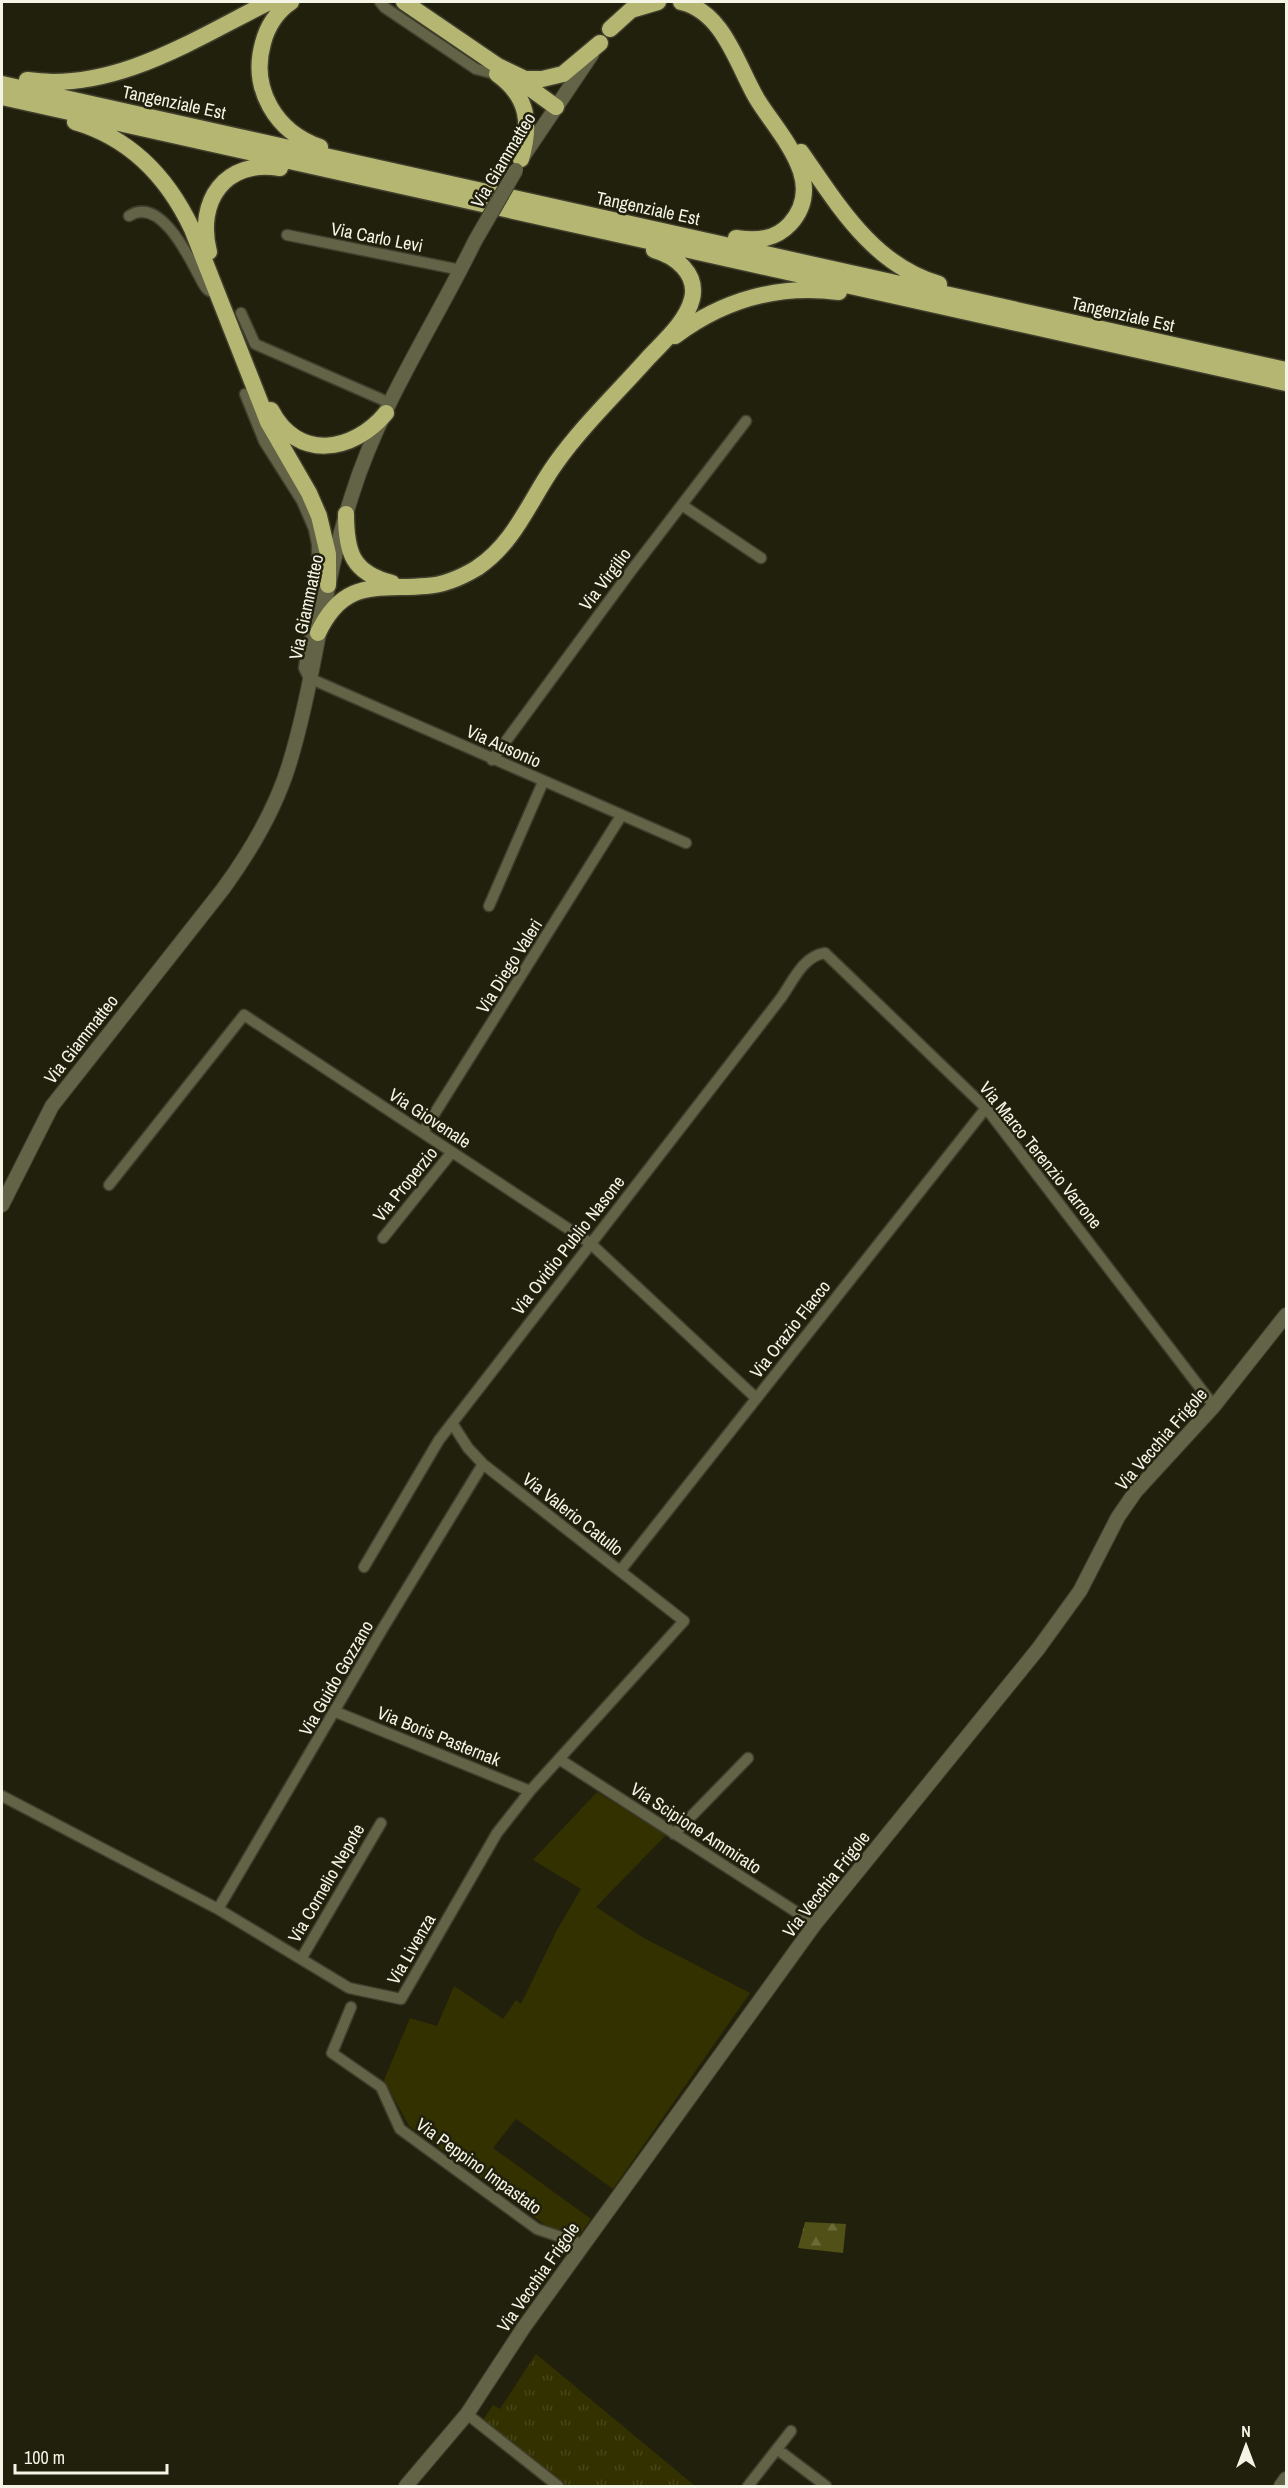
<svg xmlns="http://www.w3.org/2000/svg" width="1288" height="2488" font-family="'Archivo Narrow',sans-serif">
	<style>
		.grass { fill: #333100 }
		.forest { fill: url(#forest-firs) }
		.park { fill: url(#park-tufts) }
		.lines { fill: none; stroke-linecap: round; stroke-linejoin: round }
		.minor-casing { stroke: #3f3e2c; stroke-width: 13 }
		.tertiary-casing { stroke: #3f3e2c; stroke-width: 16 }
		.trunk-casing { stroke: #3f3e2c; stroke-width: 19 }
		.minor { stroke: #636347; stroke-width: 10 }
		.tertiary { stroke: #636347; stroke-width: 14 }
		.trunk { stroke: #b6b673; stroke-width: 16 }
		.tertiary-bridge-casing { stroke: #3f3e2c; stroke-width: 16; stroke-linecap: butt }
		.tertiary-bridge { stroke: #636347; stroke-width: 14 }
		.labels { text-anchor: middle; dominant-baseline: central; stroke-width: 5; stroke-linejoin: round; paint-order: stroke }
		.street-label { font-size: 18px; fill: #f4f4e7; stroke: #21200d }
	</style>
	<defs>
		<pattern id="forest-firs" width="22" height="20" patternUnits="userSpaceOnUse" patternTransform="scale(1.5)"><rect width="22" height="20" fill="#515017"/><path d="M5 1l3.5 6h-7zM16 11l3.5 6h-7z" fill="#6b6a39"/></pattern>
		<pattern id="park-tufts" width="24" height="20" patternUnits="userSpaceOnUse" patternTransform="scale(1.5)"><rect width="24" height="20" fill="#333100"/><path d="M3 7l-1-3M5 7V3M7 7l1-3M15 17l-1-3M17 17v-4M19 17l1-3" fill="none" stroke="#474519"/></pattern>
	</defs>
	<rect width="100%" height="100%" fill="#21200d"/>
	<path class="grass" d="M597,1792L666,1835L596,1907L642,1937L750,1993L613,2189L516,2119L493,2148L591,2219L579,2236L551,2229L409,2126L384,2080L410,2018L437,2026L454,1986L503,2019L516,2000L521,2004L557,1930L581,1889L533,1860Z"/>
	<path class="forest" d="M805,2222L846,2224L843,2253L798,2248Z"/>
	<path class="park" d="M536,2354L695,2486H566L483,2420L493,2405L500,2409Z"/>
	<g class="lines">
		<defs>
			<path id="minor" d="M380,2L384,7L476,69L499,75
				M129,216C159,196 187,253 198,274C201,279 204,287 208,290C211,292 214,292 217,294
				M287,235L461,270
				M241,313L255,344L390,403
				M245,394L264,441L302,501L314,529L317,544L318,582L312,630L305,661L304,668L309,678L686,843
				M682,505L761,558
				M492,760L631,571L746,421
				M489,906L543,782
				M423,1132L621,816
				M109,1185L244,1015L590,1243L756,1398
				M383,1238L452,1152
				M364,1567L439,1440L781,998C793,981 803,956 825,953L986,1108L1214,1406
				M620,1571L986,1108
				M336,1712L530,1791
				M559,1759L815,1924
				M2,1796L218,1909L349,1988L401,1999L497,1833L530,1791L684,1621L483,1464L468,1448L452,1423
				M674,1834L748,1758
				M218,1909L383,1628L483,1464
				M301,1959L381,1823
				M351,2007L332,2053L381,2087L400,2129L537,2229L582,2244
				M467,2414L558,2486
				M777,2449L826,2486
				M748,2486L791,2431"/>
			<path id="tertiary" d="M524,155L592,54
				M2,1205L52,1106L223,889C250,852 275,810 289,765C316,677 323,583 352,495C380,405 434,325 475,241
				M406,2486L467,2414L524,2327L815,1924L1038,1649L1080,1591L1118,1517L1136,1491L1214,1406L1286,1315
				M1281,2486L1286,2479"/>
			<path id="trunk" d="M291,2C277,11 267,27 263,43C250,89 276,132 320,147
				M404,2L498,66L525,79H542L563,74L600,43
				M681,2C724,12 737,65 757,99C779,135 828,182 790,224C775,240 757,241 736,238
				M610,29L631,10L658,2
				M497,74C529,97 531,124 521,159
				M516,78L556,107
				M27,80C113,93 195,39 269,2
				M2,84L1286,370
				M2,97L1286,383
				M75,122C130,138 168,178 192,229L268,422L309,493L319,516L328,554V585
				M801,152C838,205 873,265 939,284
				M209,252C196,201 225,159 280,168
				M675,336C723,300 779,284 839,292
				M271,410C297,461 353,453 386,413
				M346,514C346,552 352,573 392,583
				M318,633C344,578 376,590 426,586C444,585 462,577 477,568C516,542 530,499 556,463C583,425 618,392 649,357C665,340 686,322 692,299C698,274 676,256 654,250"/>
		</defs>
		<use href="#minor" class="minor-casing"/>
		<use href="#tertiary" class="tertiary-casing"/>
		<use href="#trunk" class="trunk-casing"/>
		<use href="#minor" class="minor"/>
		<use href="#tertiary" class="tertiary"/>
		<use href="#trunk" class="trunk"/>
		<defs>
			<path id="tertiary-bridge" d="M475,241L516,170"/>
		</defs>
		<use href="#tertiary-bridge" class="tertiary-bridge-casing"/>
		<use href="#tertiary-bridge" class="tertiary-bridge"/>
	</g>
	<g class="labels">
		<g class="street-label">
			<text transform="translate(174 102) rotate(12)">Tangenziale Est</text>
			<text transform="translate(503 160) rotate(-59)">Via Giammatteo</text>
			<text transform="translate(648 208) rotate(12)">Tangenziale Est</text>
			<text transform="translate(377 237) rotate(11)">Via Carlo Levi</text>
			<text transform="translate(1123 314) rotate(13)">Tangenziale Est</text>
			<text transform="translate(605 579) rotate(-53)">Via Virgilio</text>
			<text transform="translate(306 607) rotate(-78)">Via Giammatteo</text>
			<text transform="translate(504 746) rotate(24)">Via Ausonio</text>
			<text transform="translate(509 966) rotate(-58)">Via Diego Valeri</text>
			<text transform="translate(81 1039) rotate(-52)">Via Giammatteo</text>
			<text transform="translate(430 1118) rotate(33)">Via Giovenale</text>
			<text transform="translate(1041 1155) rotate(51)">Via Marco Terenzio Varrone</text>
			<text transform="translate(405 1184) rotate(-51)">Via Properzio</text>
			<text transform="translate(568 1245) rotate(-52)">Via Ovidio Publio Nasone</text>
			<text transform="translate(790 1329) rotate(-52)">Via Orazio Flacco</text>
			<text transform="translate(1161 1439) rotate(-49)">Via Vecchia Frigole</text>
			<text transform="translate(573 1514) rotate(38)">Via Valerio Catullo</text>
			<text transform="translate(336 1678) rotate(-60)">Via Guido Gozzano</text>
			<text transform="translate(439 1736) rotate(22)">Via Boris Pasternak</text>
			<text transform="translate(696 1828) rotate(33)">Via Scipione Ammirato</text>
			<text transform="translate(326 1883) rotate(-60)">Via Cornelio Nepote</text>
			<text transform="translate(826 1884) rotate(-52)">Via Vecchia Frigole</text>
			<text transform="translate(411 1949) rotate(-60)">Via Livenza</text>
			<text transform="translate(479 2166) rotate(36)">Via Peppino Impastato</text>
			<text transform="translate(538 2277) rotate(-55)">Via Vecchia Frigole</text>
		</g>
	</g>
	<rect width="1288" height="2488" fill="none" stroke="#f4f4e7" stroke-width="6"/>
	<g transform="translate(1246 2446)" stroke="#21200d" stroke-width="4.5" paint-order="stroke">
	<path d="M0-4.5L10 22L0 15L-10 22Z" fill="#f4f4e7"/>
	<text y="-9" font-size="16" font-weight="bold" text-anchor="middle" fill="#f4f4e7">N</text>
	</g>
	<path d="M15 2464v9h152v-9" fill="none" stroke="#f4f4e7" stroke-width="3"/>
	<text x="24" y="2464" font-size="18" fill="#f4f4e7" stroke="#21200d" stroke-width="4.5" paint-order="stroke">100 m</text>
</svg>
